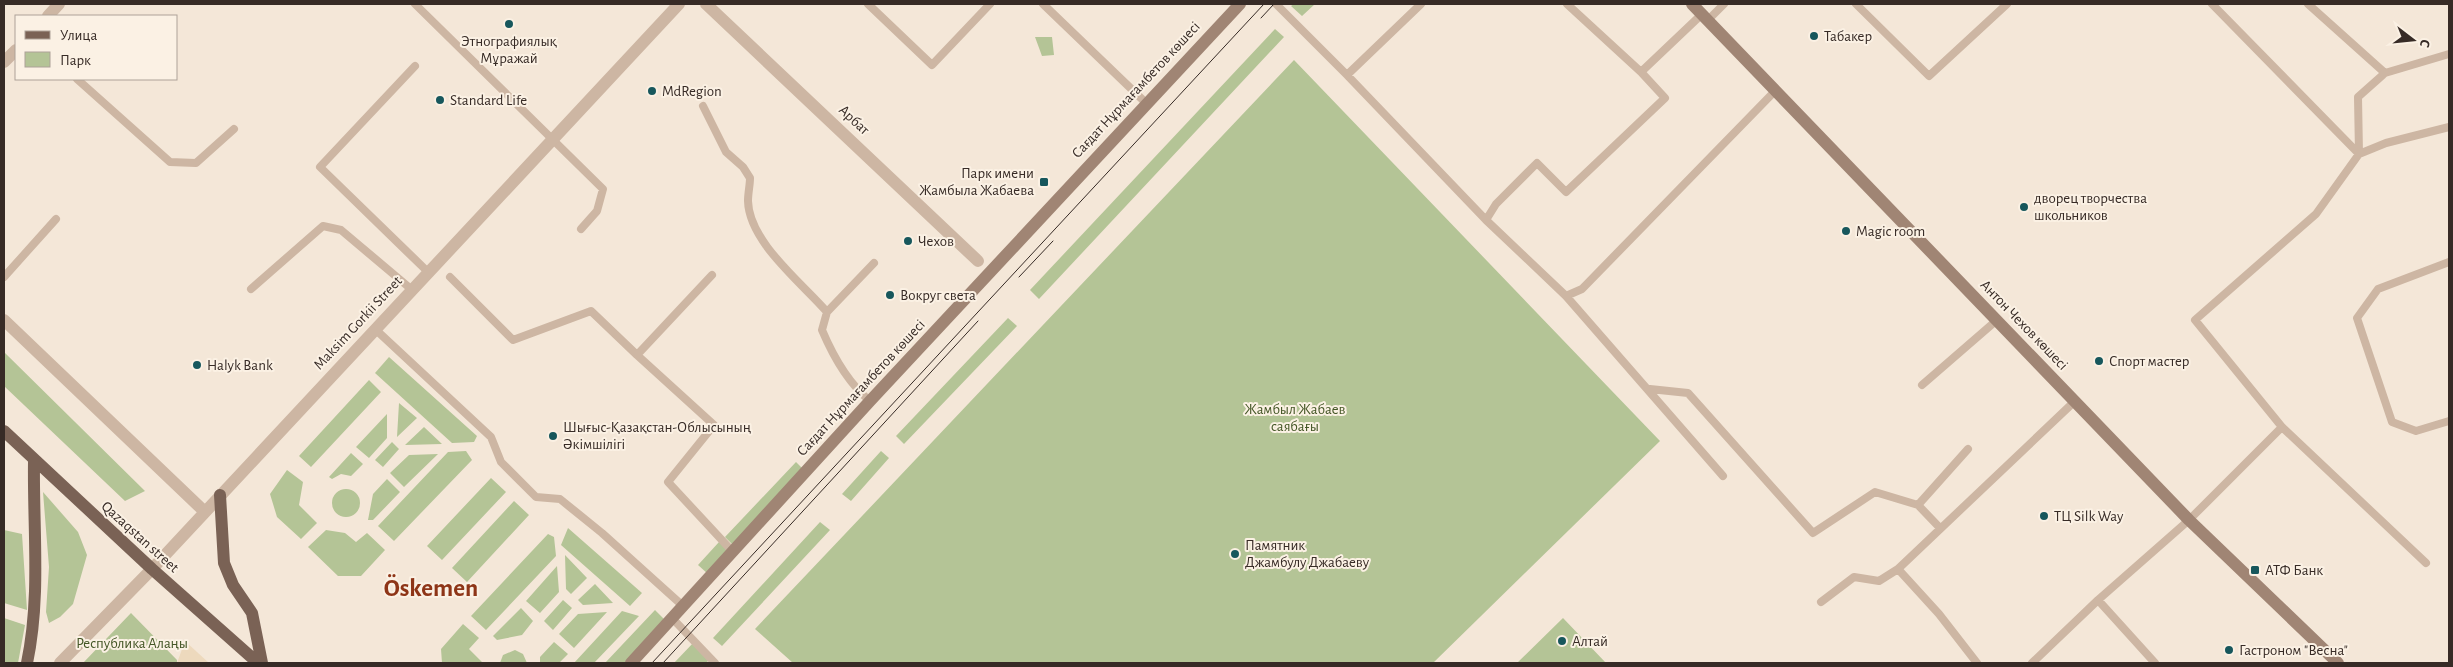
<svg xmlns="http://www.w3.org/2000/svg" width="2453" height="667" font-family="'Alegreya Sans',sans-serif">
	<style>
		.green { fill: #b4c496 }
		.plaza { fill: #edd9bd }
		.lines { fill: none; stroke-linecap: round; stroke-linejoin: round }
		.lane { stroke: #cdb6a3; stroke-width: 8 }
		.street { stroke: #cdb6a3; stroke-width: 12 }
		.secondary { stroke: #a08574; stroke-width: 12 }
		.primary { stroke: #7a6255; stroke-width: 12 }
		.tram { stroke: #372b26; stroke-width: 1 }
		.poi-dot { fill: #17575c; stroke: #fbf1e4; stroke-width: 2 }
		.labels { text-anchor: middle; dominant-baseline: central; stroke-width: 4; stroke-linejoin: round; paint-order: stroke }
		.poi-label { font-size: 15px; fill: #372b26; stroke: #fbf1e4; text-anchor: start }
		.street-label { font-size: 15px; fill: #372b26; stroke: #fbf1e4 }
		.park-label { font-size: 15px; fill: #455727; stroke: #fbf1e4 }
		.town-label { font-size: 25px; font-weight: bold; fill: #8e3517; stroke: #fbf1e4 }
	</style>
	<rect width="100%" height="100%" fill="#f4e7d8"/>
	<path class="green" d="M1294,4H1315L1302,16L1291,6Z
		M1275,29L1284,37L1039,299L1030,290Z
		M1035,37H1052L1054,55L1042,56Z
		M1294,60L1660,441L1433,663H793L755,629Z
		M1008,318L1017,326L904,444L896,436Z
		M4,352L145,491L125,501L4,386Z
		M389,357L477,436L474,442L452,443L375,373Z
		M369,380L381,392L311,467L299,456Z
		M399,403L417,418L397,437Z
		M387,414V438L369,458L356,447Z
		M424,427L442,444L405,445Z
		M392,442L399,449L383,467L375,460Z
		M466,451L472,460L394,541L378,526L448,452Z
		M881,451L889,458L851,501L842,494Z
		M351,453L363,464L351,476L341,474L332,479L329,477Z
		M438,454L404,487L390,473L409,455Z
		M796,462L804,470L734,546L725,537Z
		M287,470L303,482L299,505L317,523L301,539L277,517L270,494Z
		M491,478L506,492L442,560L427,546Z
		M387,479L400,492L373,520H368L373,494Z
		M332 503a14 14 0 1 1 28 0a14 14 0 1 1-28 0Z
		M43,492L78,532L87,555L73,604L60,617L49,623L46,612L49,567Z
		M514,501L529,515L467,582L452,568Z
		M820,522L830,530L722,646L713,638Z
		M568,528L642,593L630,606L561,545Z
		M4,530L22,534L27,610L4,603Z
		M326,530L345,533L356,542L367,533L385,550L361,576H338L308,547Z
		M548,534L554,537L556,556L486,630L471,616Z
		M719,542L729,552L708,574L698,565Z
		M565,555L587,578L571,594L566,589Z
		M557,566L559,592L540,613L526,601Z
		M595,584L613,603L583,605L578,600Z
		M563,600L572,608L553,630L544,621Z
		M521,608L533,621L522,635L497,640L493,636Z
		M655,610L665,620L625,663H605Z
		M622,611L639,616L594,663H574Z
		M607,612L574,648L559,634L578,614Z
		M131,613L177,660V663H83Z
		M4,618L25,625L18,663H4Z
		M1563,618L1606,663H1517Z
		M463,624L479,638L469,649L483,663H442L441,649Z
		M554,642L568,654L559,663H540V657Z
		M694,642L710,659L706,663H674Z
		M515,650L523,654L527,663H500L503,655Z"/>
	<path class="plaza" d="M185,641L209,663H177Z"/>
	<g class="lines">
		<path class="lane" d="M415,4L603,189L597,211L581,229
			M868,4L932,65L990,4
			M1043,4L1146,103
			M1276,4L1347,75L1421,4
			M1567,4L1641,72L1701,15
			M1856,4L1929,76L2007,4
			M2212,4L2359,154
			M2308,4L2385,73
			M1707,21L1724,4
			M415,66L320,167L428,272
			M1347,75L1486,220L1566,296L1723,476
			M77,79L170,162L196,163L234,129
			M703,106L726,152L743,167L750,178C750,185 748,193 748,201C749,242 802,283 827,312L822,330C833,356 848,383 870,401
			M2359,154L2358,97L2385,73L2449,54
			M1486,220L1496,204L1537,163L1566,192L1665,98L1641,72
			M2449,262L2378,289L2357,318L2392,422L2416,431L2449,421
			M712,275L637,355L714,425L668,482L733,552
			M4,277L56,219
			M450,277L513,340L591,311L637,355
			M251,289L323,226L341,230L411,289
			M1566,296L1582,289L1775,91
			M827,312L874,263
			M375,329L491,437L501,462L536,497L560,499L602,533L683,606
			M1922,385L1997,320
			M1650,389L1688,393L1813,533L1875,492L1918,505L1940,528
			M2282,427L2426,563
			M1918,505L1968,449
			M2098,600L2155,663
			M1821,602L1854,577L1879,581L1898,569
			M672,618L715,663
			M1977,663L1939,614L1898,569L2075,401
			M2032,663L2098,600L2189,520L2282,427L2195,320L2316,214L2359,154L2386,143L2449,127"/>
		<path class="street" d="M706,4L978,261
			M48,16L59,4
			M4,62L16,50
			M4,320L205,512
			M60,663L152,569L679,4"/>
		<path class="secondary" d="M1692,4L2189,520L2338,663
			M631,663L870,401L1240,4"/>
		<path class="primary" d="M4,431L152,569L258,663
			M220,495L224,563L233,585L252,613L262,663
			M27,663C41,596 33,529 34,462"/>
		<path class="tram" d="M1261,18L1274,4
			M1019,277L1053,241
			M652,663L1264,4
			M663,663L978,321"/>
	</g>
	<g class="poi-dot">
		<circle cx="509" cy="24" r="5"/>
		<circle cx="1814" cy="36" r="5"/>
		<circle cx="652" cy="91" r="5"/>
		<circle cx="440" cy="100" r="5"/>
		<rect x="1039" y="177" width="10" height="10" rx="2.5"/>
		<circle cx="2024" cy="207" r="5"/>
		<circle cx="1846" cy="231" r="5"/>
		<circle cx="908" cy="241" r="5"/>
		<circle cx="890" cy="295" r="5"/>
		<circle cx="2099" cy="361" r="5"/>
		<circle cx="197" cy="365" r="5"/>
		<circle cx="553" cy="436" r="5"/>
		<circle cx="2044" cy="516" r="5"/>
		<circle cx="1235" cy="554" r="5"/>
		<rect x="2250" y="565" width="10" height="10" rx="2.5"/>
		<circle cx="1562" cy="641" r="5"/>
		<circle cx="2229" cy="650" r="5"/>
	</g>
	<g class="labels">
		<g class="poi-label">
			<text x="1824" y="36">Табакер</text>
			<text x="509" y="41" text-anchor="middle">Этнографиялық<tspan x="509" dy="17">Мұражай</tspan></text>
			<text x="662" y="91">MdRegion</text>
			<text x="450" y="100">Standard Life</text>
			<text x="1034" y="173" text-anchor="end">Парк имени<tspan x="1034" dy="17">Жамбыла Жабаева</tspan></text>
			<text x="2034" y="198">дворец творчества<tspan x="2034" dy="17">школьников</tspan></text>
			<text x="1856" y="231">Magic room</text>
			<text x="918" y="241">Чехов</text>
			<text x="900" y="295">Вокруг света</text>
			<text x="2109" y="361">Спорт мастер</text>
			<text x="207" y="365">Halyk Bank</text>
			<text x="563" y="427">Шығыс-Қазақстан-Облысының<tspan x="563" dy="17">Әкімшілігі</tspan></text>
			<text x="2054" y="516">ТЦ Silk Way</text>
			<text x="1245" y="545">Памятник<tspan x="1245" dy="17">Джамбулу Джабаеву</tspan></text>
			<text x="2265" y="570">АТФ Банк</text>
			<text x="1572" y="641">Алтай</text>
			<text x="2239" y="650">Гастроном "Весна"</text>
		</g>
		<g class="street-label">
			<text transform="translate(1136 90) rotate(-47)">Сағдат Нұрмағамбетов көшесі</text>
			<text transform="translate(854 120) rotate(43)">Арбат</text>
			<text transform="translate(358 323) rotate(-47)">Maksim Gorkii Street</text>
			<text transform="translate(2024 325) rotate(46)">Антон Чехов көшесі</text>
			<text transform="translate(861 388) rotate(-47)">Сағдат Нұрмағамбетов көшесі</text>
			<text transform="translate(140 537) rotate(42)">Qazaqstan street</text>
		</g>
		<g class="park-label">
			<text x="1295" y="409">Жамбыл Жабаев<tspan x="1295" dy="17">саябағы</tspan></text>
			<text x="132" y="643">Республика Алаңы</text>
		</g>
		<g class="town-label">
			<text x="431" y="588">Öskemen</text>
		</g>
	</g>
	<rect width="2453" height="667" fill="none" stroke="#372b26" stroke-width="10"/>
	<rect x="15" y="15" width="162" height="65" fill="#fbf1e4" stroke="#ada298"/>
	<rect x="25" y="31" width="25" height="8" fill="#7a6255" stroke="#ada298"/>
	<text x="60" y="40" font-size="15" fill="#372b26">Улица</text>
	<rect x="25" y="52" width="25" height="15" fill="#b4c496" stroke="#ada298"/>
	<text x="60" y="65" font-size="15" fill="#372b26">Парк</text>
	<g transform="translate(2413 40) rotate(106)" stroke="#fbf1e4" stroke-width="4" paint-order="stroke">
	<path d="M0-4L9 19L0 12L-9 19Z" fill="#372b26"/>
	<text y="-8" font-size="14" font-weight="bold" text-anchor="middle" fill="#372b26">С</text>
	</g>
</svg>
